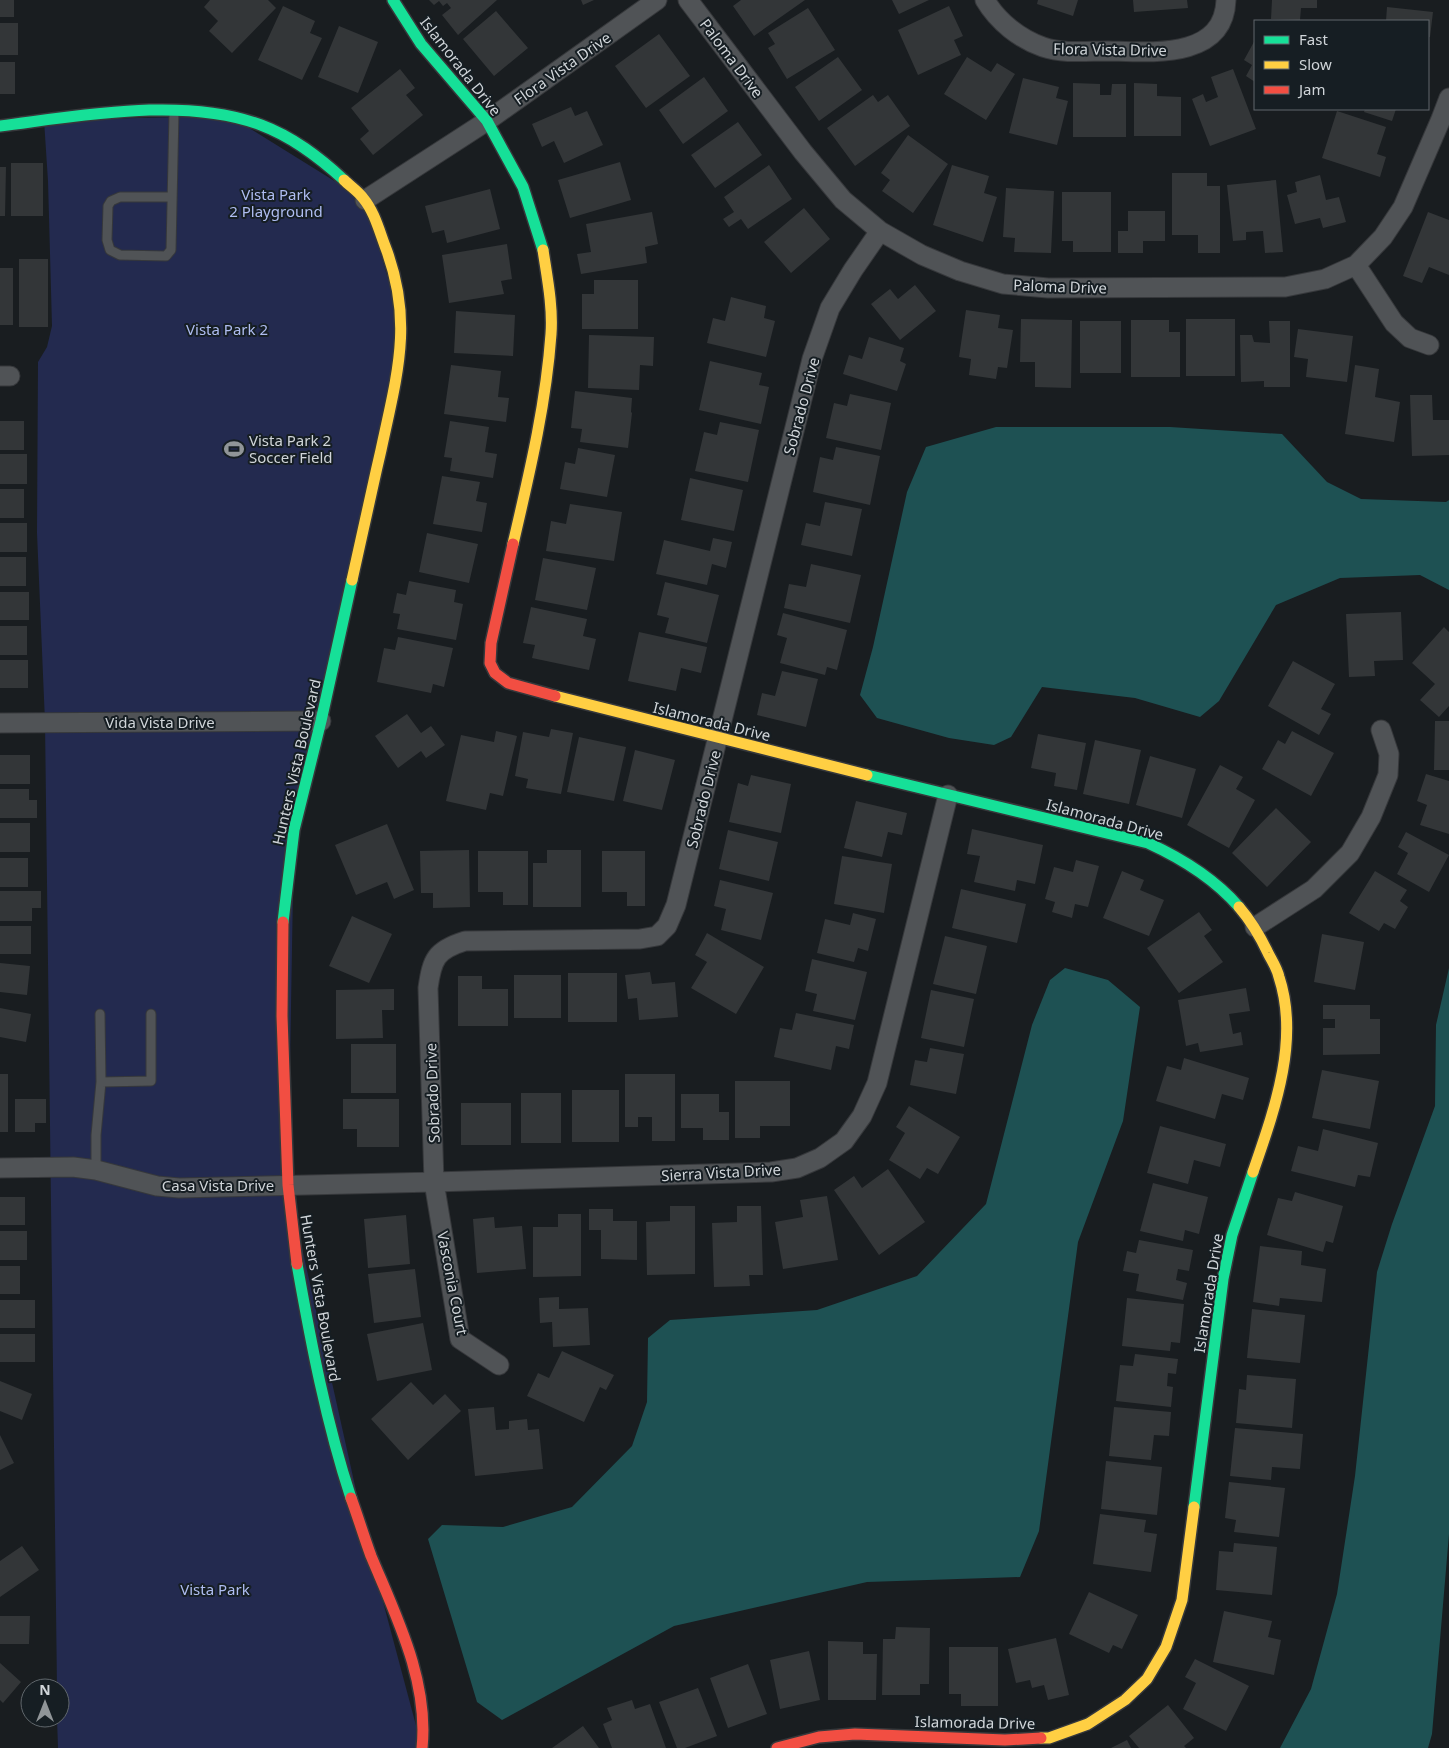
<svg xmlns="http://www.w3.org/2000/svg" width="1449" height="1748" font-family="'Noto Sans',sans-serif">
	<style>
		.green { fill: #232a4f }
		.water { fill: #1e5153 }
		.building { fill: #333638 }
		.lines { fill: none; stroke-linecap: round; stroke-linejoin: round }
		.lane-casing { stroke: #36383b; stroke-width: 11 }
		.street-casing { stroke: #36383b; stroke-width: 21 }
		.fast-casing { stroke: #36383b; stroke-width: 14 }
		.slow-casing { stroke: #36383b; stroke-width: 14 }
		.jam-casing { stroke: #36383b; stroke-width: 14 }
		.lane { stroke: #505356; stroke-width: 9 }
		.street { stroke: #505356; stroke-width: 19 }
		.fast { stroke: #16e098; stroke-width: 11 }
		.slow { stroke: #ffcf43; stroke-width: 11 }
		.jam { stroke: #f24e42; stroke-width: 11 }
		.labels { text-anchor: middle; dominant-baseline: central; stroke-width: 4; stroke-linejoin: round; paint-order: stroke }
		.street-label { font-size: 15px; fill: #d0d5d9; stroke: #161e23 }
		.park-label { font-size: 15px; fill: #afbdf1; stroke: #161e23 }
		.poi-label { font-size: 15px; fill: #d0d5d9; stroke: #161e23; text-anchor: start }
	</style>
	<rect width="100%" height="100%" fill="#191d20"/>
	<path class="green" d="M230,116L365,200L402,327L294,830L288,1185L370,1553L422,1748H58L57,1718H60V1688H57L45,722L37,533L38,362L47,347L52,326L48,181L44,120Z"/>
	<path class="water" d="M996,427H1170L1282,434L1327,482L1361,499L1446,502L1449,500V590L1420,575L1340,578L1276,605L1219,701L1200,717L1135,698L1042,687L1011,737L994,745L949,738L877,718L860,695L873,647L907,492L926,447Z
		M1065,968L1108,980L1140,1007L1123,1121L1078,1242L1039,1531L1020,1577L867,1582L674,1626L502,1720L477,1702L428,1539L442,1525L503,1527L572,1507L632,1446L647,1402L648,1338L670,1320L817,1310L917,1276L986,1204L1032,1025L1050,980Z
		M1449,968V1534L1432,1734L1428,1748H1280L1311,1689L1337,1594L1355,1476L1377,1272L1392,1224L1435,1106L1436,1025Z"/>
	<path class="building" d="M0,0H14V17H0Z
		M210,0H268L276,8L232,53L209,31L218,21L204,7Z
		M429,0H497L458,35L442,15L451,8L447,3L443,6L439,1L434,5Z
		M581,0H594L583,5Z
		M741,0H805L754,36L733,6Z
		M892,0H929L899,14Z
		M1038,0H1078L1073,16L1037,4Z
		M1133,0H1187L1188,8L1134,12Z
		M1272,0H1317V8H1301L1300,20L1271,19Z
		M283,6L315,21L310,33L322,38L302,80L258,60Z
		M949,6L963,36L954,40L961,55L918,75L898,30Z
		M1387,7L1433,12L1430,37H1428V21H1386Z
		M808,8L835,50L787,79L768,48L775,44L768,33Z
		M496,11L528,48L494,76L463,39Z
		M0,23H18V55H0Z
		M339,26L378,42L358,93L318,77Z
		M659,34L690,76L646,108L615,66Z
		M1255,40V82L1246,76L1252,65L1244,60Z
		M838,57L862,90L819,121L795,87Z
		M967,57L991,72L997,63L1015,74L986,120L944,94Z
		M0,62H15V94H0Z
		M400,69L415,88L406,95L423,115L373,155L360,139L369,131L351,108Z
		M1233,69L1256,129L1210,146L1192,99L1203,94L1206,102L1218,97L1211,77Z
		M704,77L728,111L683,144L659,110Z
		M1023,78L1059,87L1056,98L1068,101L1057,145L1009,133Z
		M1073,83L1100,84V95H1111L1112,84H1126V137H1073Z
		M1134,83L1157,84V96L1181,97V136H1134Z
		M873,95L878,102L888,95L910,126L855,166L827,128Z
		M571,107L575,116L587,111L603,145L564,163L554,141L542,147L532,124Z
		M1365,109H1396L1392,121L1364,112Z
		M1337,111L1386,127L1377,154L1386,157L1380,177L1322,158Z
		M738,122L762,155L715,188L691,155Z
		M908,135L948,164L913,213L882,191L890,180L881,173Z
		M620,162L631,200L570,218L558,180Z
		M11,163H43V216H11Z
		M769,165L792,199L748,229L741,219L729,227L723,219L734,212L724,197Z
		M952,165L989,176L984,193L997,197L983,242L933,225Z
		M0,167H6L5,216H0Z
		M1172,173H1207V186H1220V253H1198V235H1172Z
		M1320,175L1326,200L1339,197L1346,222L1323,228L1320,218L1295,224L1287,195L1297,192L1295,182Z
		M1276,180L1283,252L1265,253L1263,231L1246,232V240L1233,241L1227,185Z
		M1006,188L1054,191L1051,253L1014,252L1015,238L1003,237Z
		M490,189L500,229L447,243L444,230L432,233L425,206Z
		M1062,192H1111V252H1073V241H1062Z
		M804,208L830,239L791,273L764,242Z
		M1128,211H1165V241H1143V253H1118V231H1128Z
		M652,212L658,244L645,247L647,263L581,274L577,254L591,252L586,224Z
		M1428,212L1449,220V275L1429,267L1422,283L1403,276Z
		M507,244L512,279L501,281L504,294L449,303L442,255Z
		M19,259H48V327H19Z
		M0,268H13V325H0Z
		M594,280H638V329H582V294H594Z
		M915,285L936,311L900,340L871,304L890,289L898,299Z
		M731,297L766,306L764,318L775,321L766,357L707,343L713,318L725,321Z
		M966,310L1000,315L998,328L1013,330L1007,368L998,367L996,379L969,375L971,359L959,357Z
		M456,311L515,315L513,356L454,353Z
		M1021,319L1072,320L1071,388L1035,387V362H1020Z
		M1186,319H1235V376H1186Z
		M1131,320H1169V332H1180V377H1131Z
		M1080,321H1121V373H1080Z
		M1269,321H1290V387H1264V381L1241,382L1240,335H1252L1254,342L1270,343Z
		M1298,329L1353,336L1347,382L1306,377L1308,359L1294,357Z
		M589,335L654,337L653,366L640,365L639,390L588,388Z
		M869,337L904,348L900,361L906,364L897,391L843,374L849,355L862,359Z
		M710,361L762,373L759,385L769,387L761,424L699,410Z
		M451,365L501,371L498,397L509,398L506,422L444,414Z
		M1355,365L1379,369L1375,397L1400,402L1394,442L1345,434Z
		M575,391L632,398L631,412L632,413L628,448L580,442L582,429L571,428Z
		M850,394L891,403L881,450L826,438L834,403L847,406Z
		M1410,395H1432L1433,420H1449V455L1412,456Z
		M0,421H24V450H0Z
		M450,421L489,427L485,452L497,454L493,478L450,471L452,458L444,457Z
		M720,422L759,430L748,482L695,471L704,432L717,435Z
		M836,447L880,456L870,505L813,492L820,457L833,460Z
		M578,448L615,455L607,497L560,489L565,462L575,464Z
		M0,454H27V484H0Z
		M442,476L480,482L476,501L487,503L482,532L433,524Z
		M690,478L743,490L734,531L681,520Z
		M0,489H24V518H0Z
		M825,502L862,509L852,556L801,545L806,523L820,526Z
		M570,504L622,512L614,561L546,551L551,521L566,524Z
		M0,523H27V552H0Z
		M427,533L478,544L469,583L419,572Z
		M713,538L732,542L726,568L712,564L707,585L656,574L664,540L710,551Z
		M0,557H26V586H0Z
		M543,558L596,568L587,610L535,600Z
		M811,564L861,575L850,623L784,608L789,584L806,587Z
		M409,581L456,590L454,602L463,604L456,640L397,629L400,614L393,613L397,593L406,595Z
		M665,582L719,595L707,643L665,633L669,618L657,615Z
		M0,592H29V620H0Z
		M531,607L587,619L583,636L596,639L589,670L532,658L535,645L523,643Z
		M1401,612L1403,660L1374,661L1375,676L1349,677L1346,614Z
		M783,613L847,630L837,670L827,667L825,675L780,663L787,638L777,635Z
		M0,626H27V655H0Z
		M1444,627L1449,632V706L1439,717L1420,700L1435,684L1412,663Z
		M639,632L707,647L701,673L681,668L676,691L628,681Z
		M398,637L453,648L444,687L433,684L431,693L377,682L384,648L395,650Z
		M0,660H28V688H0Z
		M1293,661L1335,684L1321,709L1331,714L1319,735L1268,706Z
		M782,671L818,679L806,727L757,715L762,693L775,696Z
		M407,714L421,733L431,726L445,745L426,758L421,751L398,768L375,736Z
		M1435,721H1449V770H1434Z
		M551,729L573,733L561,794L526,788L528,779L515,776L523,732L549,737Z
		M496,731L517,736L503,796L490,793L486,810L446,801L461,735L494,742Z
		M1292,731L1334,753L1311,796L1262,769L1278,740L1285,744Z
		M1038,734L1086,743L1077,790L1054,786L1056,773L1031,768Z
		M579,737L626,747L614,801L567,792Z
		M1095,740L1141,750L1129,804L1083,794Z
		M635,750L675,760L662,810L623,801Z
		M0,755H30V784H0Z
		M1150,756L1196,769L1182,818L1136,805Z
		M1220,765L1243,777L1236,789L1255,800L1229,848L1187,825Z
		M1426,774L1449,781V834L1420,825L1427,805L1417,801Z
		M751,775L791,784L781,833L729,822L738,783L748,786Z
		M0,789H29V800H37V818H0Z
		M856,801L907,813L902,835L888,832L882,857L844,848Z
		M1276,808L1311,842L1267,887L1232,853Z
		M0,823H30V852H0Z
		M387,824L414,890L394,899L387,882L356,895L335,845Z
		M972,829L1043,845L1035,884L1017,880L1015,891L974,882L980,856L967,854Z
		M728,830L778,842L769,881L719,869Z
		M1406,832L1449,855L1429,892L1397,874L1408,853L1398,847Z
		M469,850L470,907L433,908V893H421L420,851Z
		M547,850H581V907H533V863H547Z
		M478,851H528V905H503V892H478Z
		M602,851H645V906H627V892H602Z
		M842,856L892,864L884,913L834,904Z
		M0,858H28V887H0Z
		M1076,860L1099,866L1088,907L1075,904L1072,918L1052,912L1055,902L1045,899L1054,867L1073,872Z
		M1122,871L1144,880L1140,890L1164,900L1149,936L1103,918Z
		M1375,871L1407,890L1400,901L1408,907L1395,929L1384,923L1379,931L1349,913Z
		M720,880L773,893L761,940L721,930L726,909L714,906Z
		M961,889L1026,904L1017,943L952,928Z
		M0,891H41V908H32V921H0Z
		M1199,912L1212,930L1204,936L1223,962L1179,993L1147,948Z
		M853,913L876,919L868,951L858,948L854,962L817,953L825,919L850,925Z
		M352,916L392,934L369,983L329,966Z
		M0,926H31V954H0Z
		M707,933L764,967L736,1014L691,988L707,962L695,955Z
		M1322,934L1364,942L1355,990L1314,982Z
		M945,936L987,946L976,994L933,984Z
		M812,959L867,972L855,1020L813,1011L817,994L805,991Z
		M0,963L30,966L27,995L0,992Z
		M650,972L652,984L675,982L678,1017L639,1020L637,998L628,999L625,975Z
		M568,973H617V1022H568Z
		M514,975H561V1018H514Z
		M458,976H482V989H508V1026H458Z
		M1246,988L1250,1011L1229,1014L1233,1034L1241,1032L1243,1045L1200,1052L1198,1043L1186,1046L1178,1000Z
		M394,989V1010H382L383,1038L336,1039V990Z
		M931,990L974,999L964,1047L921,1038Z
		M1323,1005H1370V1019H1380V1054L1323,1055V1028H1335V1019H1323Z
		M0,1008L31,1014L26,1042L0,1037Z
		M796,1013L854,1025L849,1049L836,1046L831,1070L774,1057L780,1028L792,1030Z
		M351,1044H396V1093H351Z
		M930,1048L964,1054L956,1094L910,1085L915,1060L927,1062Z
		M1184,1058L1249,1078L1243,1100L1222,1094L1215,1119L1156,1101L1167,1066L1181,1070Z
		M1322,1070L1379,1081L1370,1129L1312,1118Z
		M0,1074H8V1132H0Z
		M625,1074H675V1141H652V1117H638V1127H625Z
		M735,1081H790V1126H760V1138H735Z
		M572,1090H619V1142H572Z
		M521,1093H561V1143H521Z
		M681,1094H719V1112H729V1140H703V1128H681Z
		M15,1099H46V1123H35V1132H15Z
		M343,1099H399V1147H357V1129H343Z
		M461,1103H511V1145H461Z
		M909,1106L960,1137L938,1174L927,1168L920,1179L889,1160L905,1133L896,1127Z
		M1160,1126L1226,1144L1220,1167L1194,1160L1188,1184L1147,1173Z
		M1323,1129L1378,1143L1370,1177L1358,1175L1355,1187L1291,1171L1298,1146L1318,1151Z
		M888,1169L925,1222L879,1255L834,1190L854,1176L862,1188Z
		M1153,1183L1208,1197L1199,1234L1185,1230L1183,1241L1140,1231Z
		M1295,1192L1343,1206L1333,1243L1326,1241L1323,1252L1267,1235L1278,1198L1292,1201Z
		M827,1196L838,1260L783,1269L775,1222L803,1217L800,1200Z
		M0,1197H25V1225H0Z
		M670,1206H695V1274L647,1275L646,1222L670,1221Z
		M737,1206H761L763,1275H749L750,1286L714,1287L712,1223L737,1222Z
		M589,1209H613V1221H637V1260L601,1259V1230H589Z
		M558,1214H581V1276L533,1277V1227H558Z
		M406,1215L410,1264L368,1268L364,1219Z
		M494,1217L495,1228L522,1226L526,1269L477,1273L473,1219Z
		M0,1231H27V1260H0Z
		M1139,1240L1193,1250L1189,1271L1178,1269L1176,1280L1187,1283L1183,1300L1136,1291L1139,1274L1123,1271L1127,1251L1136,1253Z
		M1260,1246L1302,1251L1301,1265L1326,1269L1322,1302L1280,1298L1279,1306L1253,1302Z
		M0,1266H20V1294H0Z
		M415,1269L421,1317L374,1323L368,1274Z
		M559,1297V1309L588,1308L590,1345L553,1347L552,1322L540,1323L539,1298Z
		M1127,1298L1184,1304L1180,1343L1171,1342L1170,1351L1122,1346Z
		M0,1300H35V1328H0Z
		M1252,1309L1305,1315L1300,1363L1247,1358Z
		M423,1323L432,1370L377,1381L367,1334Z
		M0,1334H35V1362H0Z
		M562,1351L614,1375L606,1390L600,1387L584,1422L527,1396L538,1373L549,1378Z
		M1135,1354L1178,1359L1176,1374L1168,1373L1167,1386L1173,1387L1171,1407L1116,1401L1120,1365L1133,1366Z
		M1247,1375L1296,1379L1292,1428L1236,1423L1239,1389L1246,1390Z
		M0,1381L32,1394L22,1420L0,1411Z
		M411,1382L433,1405L445,1394L461,1411L408,1460L371,1419Z
		M494,1407L496,1430L509,1429V1421L527,1419L528,1430L539,1429L543,1469L475,1476L468,1409Z
		M1114,1407L1171,1412L1169,1436L1154,1435L1151,1460L1109,1456Z
		M1235,1428L1303,1434L1300,1469L1272,1467L1271,1480L1230,1476Z
		M0,1435L14,1463L0,1470Z
		M1106,1461L1162,1467L1157,1515L1101,1509Z
		M1229,1482L1285,1488L1279,1537L1234,1532L1236,1520L1225,1518Z
		M1100,1514L1146,1520L1144,1532L1157,1534L1151,1572L1093,1564Z
		M1234,1543L1277,1547L1272,1595L1216,1590L1219,1551L1233,1552Z
		M22,1546L39,1570L0,1597V1561Z
		M1089,1592L1138,1615L1122,1649L1113,1645L1109,1653L1069,1634Z
		M1224,1611L1272,1621L1268,1637L1281,1640L1274,1675L1213,1662Z
		M0,1616H30L29,1644H0Z
		M896,1627L930,1628L929,1684H920V1695H882L883,1639H895Z
		M1056,1638L1069,1695L1048,1700L1044,1685L1032,1688L1030,1680L1016,1683L1008,1649Z
		M828,1641L863,1642V1654H877L876,1700H828Z
		M949,1647H998V1706H961V1694H949Z
		M809,1651L820,1700L780,1709L770,1660Z
		M1195,1659L1249,1686L1226,1731L1183,1709L1196,1683L1185,1677Z
		M0,1663L21,1682L3,1703L0,1700Z
		M748,1664L767,1714L728,1728L710,1678Z
		M698,1688L717,1736L685,1748H677L659,1702Z
		M632,1700L635,1709L650,1704L666,1748H612L603,1724L612,1720L607,1708Z
		M1168,1705L1194,1738L1184,1746L1186,1748H1139L1129,1736Z
		M583,1726L599,1748H552Z
		M1127,1740L1131,1748H1111Z"/>
	<g class="lines">
		<defs>
			<path id="lane" d="M172,197H120L111,201L108,206L107,240L110,250L120,255L166,256L171,250L174,112
				M101,1082L151,1081V1014
				M96,1170V1135L101,1082L100,1014"/>
			<path id="street" d="M688,0L803,152L843,200L880,231L922,255L960,271L1003,284L1048,288L1285,287L1325,279L1356,265L1383,237L1403,207L1441,119L1449,98
				M985,0C998,22 1020,39 1043,47C1063,54 1088,51 1108,51C1150,52 1224,60 1226,0
				M365,200L487,121L657,0
				M1356,265L1394,323L1410,338L1429,345
				M0,376H10
				M0,723L321,721
				M1255,927L1314,889L1350,853L1371,817L1388,775L1389,754L1381,730
				M0,1168L73,1167L96,1170L157,1186L179,1188L434,1182L771,1172L797,1168L820,1158L844,1141L862,1116L877,1083L948,795
				M499,1365L460,1339L434,1182L428,988C432,959 436,950 465,941L640,939L657,936L667,926L676,905L812,359L830,308L853,270L880,231"/>
			<path id="fast" d="M393,0L421,44L487,121L523,187L543,250
				M0,126C80,116 184,96 261,125C293,137 319,157 344,180
				M867,775L1148,843C1183,859 1214,878 1239,907
				M283,922L294,830L321,721L352,580
				M297,1264C311,1343 326,1422 351,1498
				M1194,1507L1223,1279L1232,1235L1253,1172"/>
			<path id="slow" d="M344,180C350,186 358,191 363,198C374,211 379,230 385,246C414,321 397,375 381,450C371,493 362,536 352,580
				M513,544C529,475 546,405 551,334C553,306 547,277 543,250
				M555,696L867,775
				M1239,907C1251,921 1260,936 1268,953C1272,961 1277,968 1279,977C1300,1041 1274,1111 1253,1172
				M1041,1738H1049L1088,1724L1125,1700L1147,1679L1166,1647L1182,1600L1194,1507"/>
			<path id="jam" d="M513,544L491,643L490,663L495,673L508,683L555,696
				M283,922L282,1016L288,1185L297,1264
				M351,1498C358,1517 364,1537 371,1556C396,1616 429,1681 422,1748
				M777,1748L819,1737L855,1734L1005,1740L1041,1738"/>
		</defs>
		<use href="#lane" class="lane-casing"/>
		<use href="#street" class="street-casing"/>
		<use href="#fast" class="fast-casing"/>
		<use href="#slow" class="slow-casing"/>
		<use href="#jam" class="jam-casing"/>
		<use href="#lane" class="lane"/>
		<use href="#street" class="street"/>
		<use href="#fast" class="fast"/>
		<use href="#slow" class="slow"/>
		<use href="#jam" class="jam"/>
	</g>
	<defs>
		<symbol id="stadium-bare" viewBox="-9 -9 18 18"><path d="M0-5a6.5 5 0 1 0 0 10a6.5 5 0 1 0 0-10ZM-3.5-1.8h7v3.6h-7Z" fill="#909598" stroke="#161e23" stroke-width="2.5" paint-order="stroke"/></symbol>
	</defs>
	<g fill-rule="evenodd">
		<use href="#stadium-bare" x="220" y="435" width="28" height="28"/>
	</g>
	<g class="labels">
		<g class="street-label">
			<text transform="translate(1110 49) rotate(1)">Flora Vista Drive</text>
			<text transform="translate(732 58) rotate(53)">Paloma Drive</text>
			<text transform="translate(461 66) rotate(52)">Islamorada Drive</text>
			<text transform="translate(562 68) rotate(-35)">Flora Vista Drive</text>
			<text transform="translate(1060 286) rotate(2)">Paloma Drive</text>
			<text transform="translate(801 406) rotate(-75)">Sobrado Drive</text>
			<text transform="translate(712 721) rotate(14)">Islamorada Drive</text>
			<text x="160" y="722">Vida Vista Drive</text>
			<text transform="translate(296 762) rotate(-77)">Hunters Vista Boulevard</text>
			<text transform="translate(703 799) rotate(-76)">Sobrado Drive</text>
			<text transform="translate(1105 819) rotate(15)">Islamorada Drive</text>
			<text transform="translate(432 1093) rotate(-92)">Sobrado Drive</text>
			<text transform="translate(721 1172) rotate(-3)">Sierra Vista Drive</text>
			<text x="218" y="1185">Casa Vista Drive</text>
			<text transform="translate(453 1283) rotate(79)">Vasconia Court</text>
			<text transform="translate(1208 1293) rotate(-81)">Islamorada Drive</text>
			<text transform="translate(321 1298) rotate(80)">Hunters Vista Boulevard</text>
			<text transform="translate(975 1722) rotate(1)">Islamorada Drive</text>
		</g>
		<g class="park-label">
			<text x="276" y="194">Vista Park<tspan x="276" dy="17">2 Playground</tspan></text>
			<text x="227" y="329">Vista Park 2</text>
			<text x="215" y="1589">Vista Park</text>
		</g>
		<g class="poi-label">
			<text x="249" y="440">Vista Park 2<tspan x="249" dy="17">Soccer Field</tspan></text>
		</g>
	</g>
	<rect x="1254" y="20" width="175" height="90" fill="#161e23" stroke="#60676c"/>
	<rect x="1264" y="36" width="25" height="8" fill="#16e098" stroke="#60676c"/>
	<text x="1299" y="45" font-size="15" fill="#d0d5d9">Fast</text>
	<rect x="1264" y="61" width="25" height="8" fill="#ffcf43" stroke="#60676c"/>
	<text x="1299" y="70" font-size="15" fill="#d0d5d9">Slow</text>
	<rect x="1264" y="86" width="25" height="8" fill="#f24e42" stroke="#60676c"/>
	<text x="1299" y="95" font-size="15" fill="#d0d5d9">Jam</text>
	<g transform="translate(45 1703)"><circle r="24" fill="#161e23" stroke="#60676c"/>
	<path d="M0-4L9 19L0 12L-9 19Z" fill="#909598"/>
	<text y="-8" font-size="14" font-weight="bold" text-anchor="middle" fill="#d0d5d9">N</text>
	</g>
</svg>
